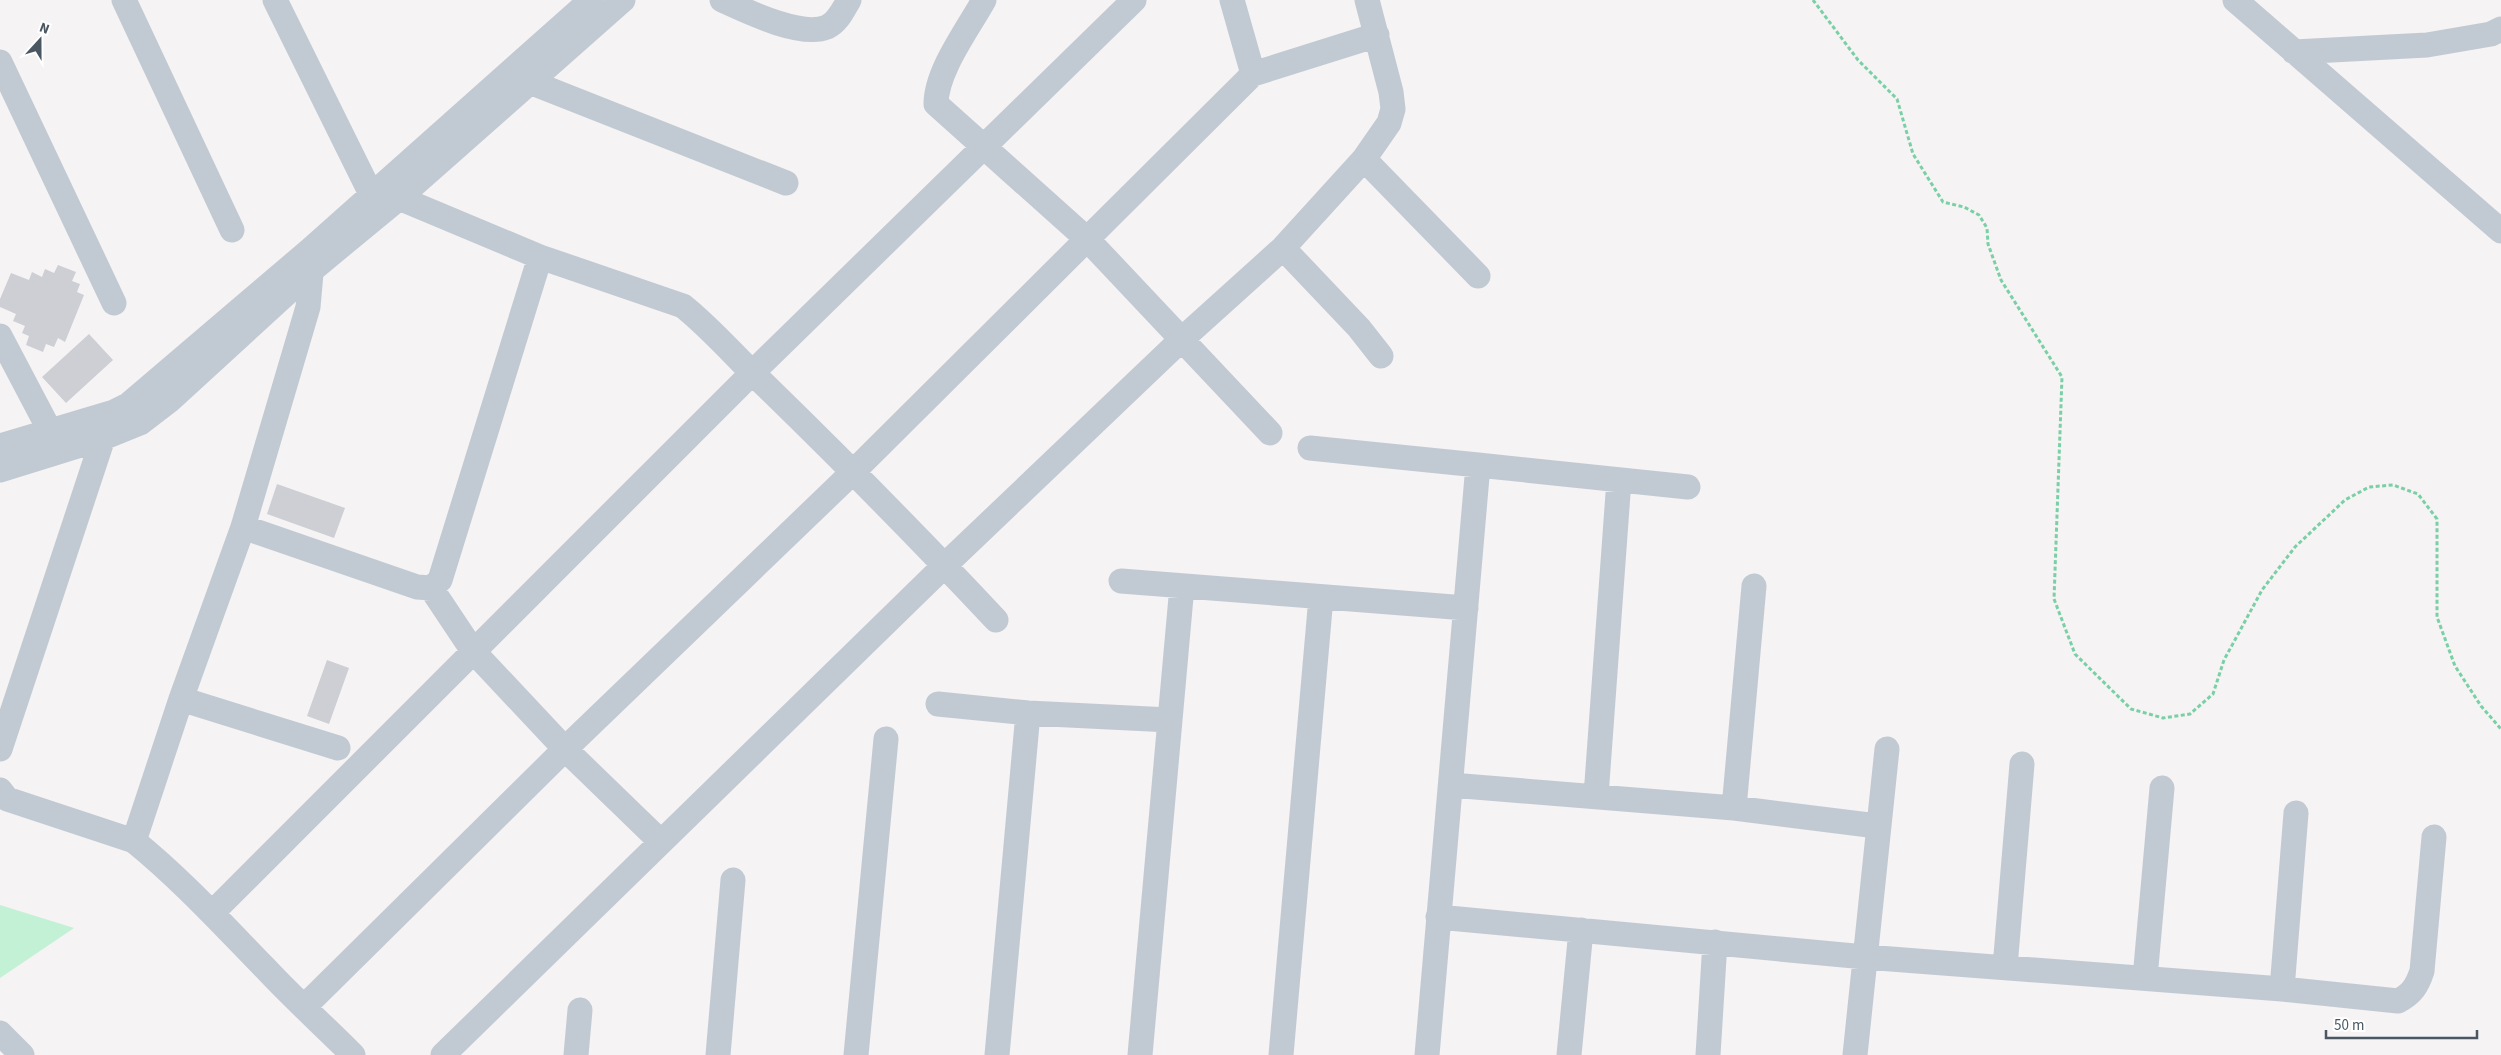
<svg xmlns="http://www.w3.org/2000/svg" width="2501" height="1055" font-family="'Source Sans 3',sans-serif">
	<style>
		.green { fill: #c3f1d5 }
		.building { fill: #cdcfd5 }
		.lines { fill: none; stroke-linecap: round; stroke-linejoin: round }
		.path { stroke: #7ad0a6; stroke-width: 3; stroke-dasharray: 4 2.5; stroke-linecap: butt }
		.minor { stroke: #c1cad2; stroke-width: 25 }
	</style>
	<rect width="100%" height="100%" fill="#f5f3f3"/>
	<path class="green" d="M0,905L74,928L0,978Z"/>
	<path class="building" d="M58,265L76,272L72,281L80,284L77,292L84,295L65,342L58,338L54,347L46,344L43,352L26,345L29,336L22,333L25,326L13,321L16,314L0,307V299L11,273L29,280L32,272L42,277L45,269L54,273Z
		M89,334L113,360L66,403L42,377Z
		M277,484L345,508L334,538L267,514Z
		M327,660L349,668L329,724L307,716Z"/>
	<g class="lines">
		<path class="path" d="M1813,0L1858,60L1897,99L1913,154L1943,202L1964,207L1979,215L1987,228L1988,244L2001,280L2062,377L2054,599L2075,654L2131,709L2163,718L2190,714L2213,694L2224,660L2262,590L2295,547L2345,500L2369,487L2393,485L2418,494L2437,519V617L2455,666L2481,706L2501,729"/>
		<path class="minor" d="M124,0L232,230
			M275,0L371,194
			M722,0C746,11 801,38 827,27C838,22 843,10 849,0
			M984,0C968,29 936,71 936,104L1088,240L1270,433
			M1232,0L1253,74
			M2235,0L2501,231
			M2294,52L2427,45L2491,34L2501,29
			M0,62L114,303
			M530,82L786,183
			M1364,159L1478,276
			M399,198L540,257L683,306C713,330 737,359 765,385C844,462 921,540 996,620
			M1283,248L1359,328L1381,356
			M0,336L50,431
			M0,446L114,412L128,405L310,250L591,0
			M1310,448L1478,465
			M0,470L103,438L140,423L170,400L313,269L399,198L623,0
			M243,527L417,587L431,588L473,651L565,749L660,841
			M1121,581L1466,608
			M431,588L440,580L540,257
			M181,699L338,748
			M938,704L1028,713L1170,720
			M0,749L103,438
			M1451,785L1734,808L1877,826
			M0,790L7,799L134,841L181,699L243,527L308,307L312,262
			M1596,796L1619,480
			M1734,808L1754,586
			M134,841C182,880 223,925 266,969C294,999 324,1026 353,1055
			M212,913L752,373L1134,0
			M1438,917L1865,957L2282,989L2398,1001C2412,994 2417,986 2422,971L2434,837
			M2005,967L2022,764
			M2145,978L2162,788
			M2282,989L2296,813
			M305,1006L565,749L854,471L1253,74L1377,35
			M0,1033L22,1055
			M443,1055L944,566L1181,340L1283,248L1364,159L1389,123L1393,109L1391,92L1367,0
			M576,1055L580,1010
			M718,1055L733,880
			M856,1055L886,739
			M997,1055L1028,713
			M1140,1055L1182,586
			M1281,1055L1321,597
			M1427,1055L1478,465L1688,487
			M1569,1055L1581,930
			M1708,1055L1715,942
			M1855,1055L1887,749"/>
	</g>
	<g transform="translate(40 40) rotate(21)" stroke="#ffffff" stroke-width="4" paint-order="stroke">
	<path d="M0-4L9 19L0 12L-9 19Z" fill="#4a5661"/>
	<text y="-8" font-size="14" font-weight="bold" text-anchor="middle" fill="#4a5661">N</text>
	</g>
	<path d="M2326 1030v8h151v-8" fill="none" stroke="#4a5661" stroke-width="2.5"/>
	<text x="2334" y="1030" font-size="15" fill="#4a5661" stroke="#ffffff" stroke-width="4" paint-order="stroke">50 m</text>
</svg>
